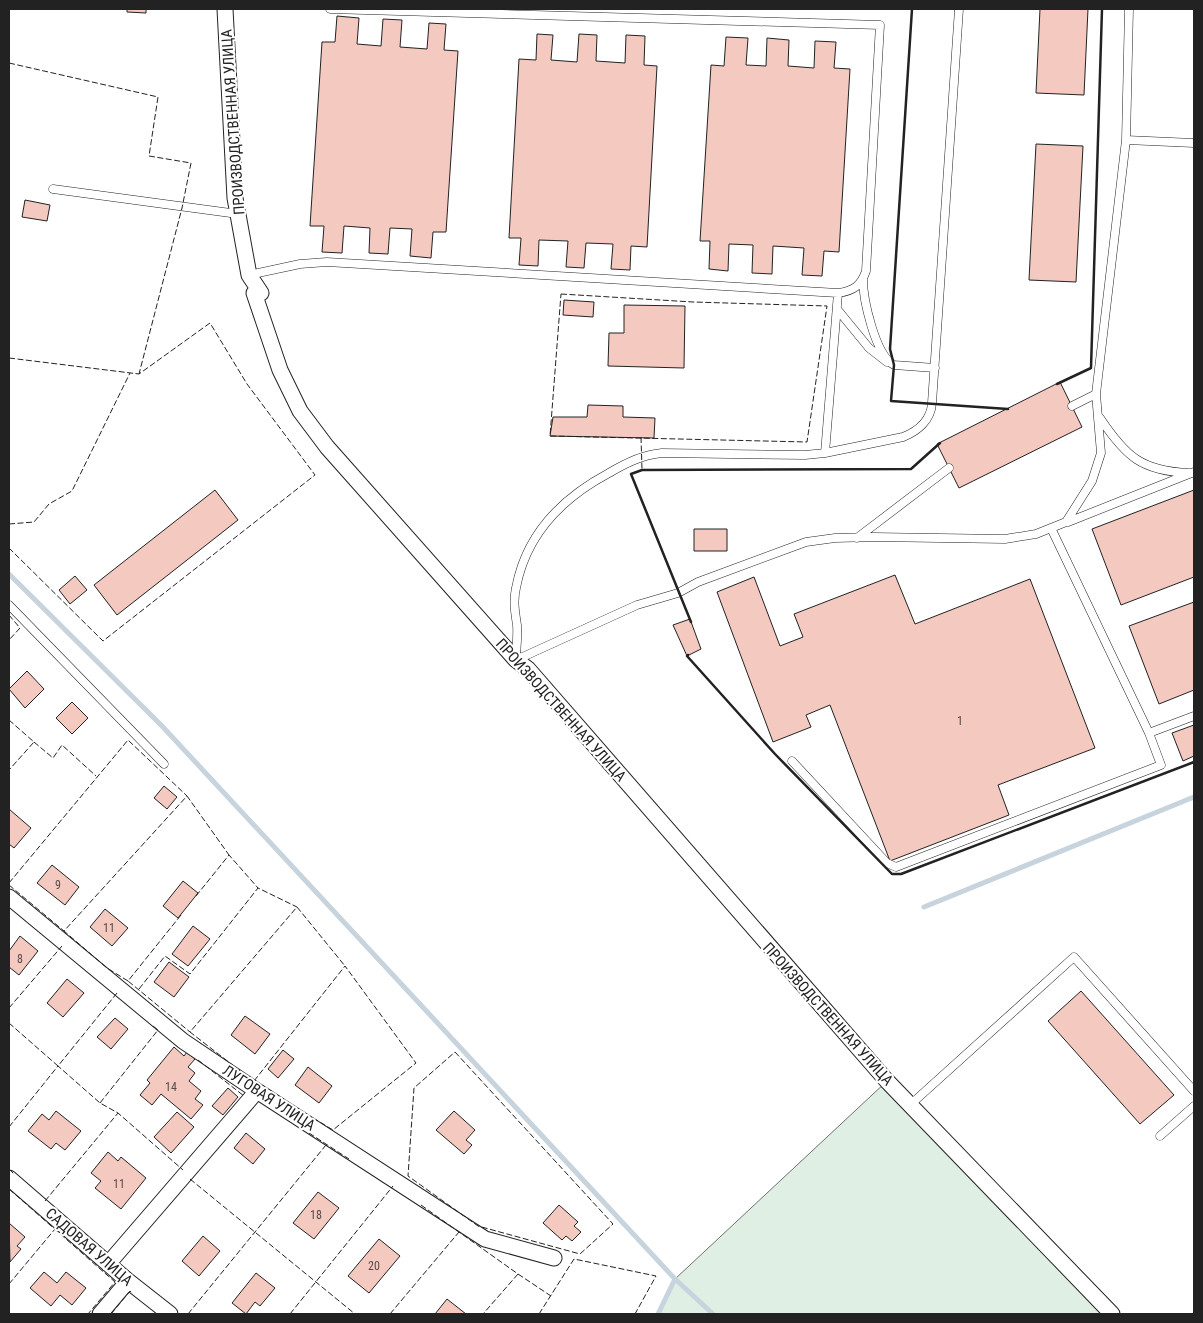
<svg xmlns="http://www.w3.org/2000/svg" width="1203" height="1323" font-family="'Roboto Condensed',sans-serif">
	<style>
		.green { fill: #e0efe3; stroke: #6f6f6f }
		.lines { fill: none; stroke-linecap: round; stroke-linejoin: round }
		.stream { stroke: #c7d3dd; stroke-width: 5 }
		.building { fill: #f3c9c0; stroke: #222 }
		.service-casing { stroke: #222; stroke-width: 9 }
		.minor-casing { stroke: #222; stroke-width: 17 }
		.service { stroke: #fff; stroke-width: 8 }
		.minor { stroke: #fff; stroke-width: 15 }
		.fence { stroke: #222; stroke-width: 1; stroke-dasharray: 6 2.5; stroke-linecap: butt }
		.wall { stroke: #222; stroke-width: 2.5 }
		.labels { text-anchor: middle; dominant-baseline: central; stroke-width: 4; stroke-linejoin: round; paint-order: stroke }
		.number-label { font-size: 12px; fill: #564c4a }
		.street-label { font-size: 15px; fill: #222; stroke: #fff }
	</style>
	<rect width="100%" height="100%" fill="#fff"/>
	<path class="green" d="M887,1081L1112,1314H658L675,1279Z"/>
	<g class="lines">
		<path class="stream" d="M9,574L162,726L675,1279
			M924,907L1194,797
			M658,1314L675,1279L713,1314"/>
	</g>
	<path class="building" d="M127,9H146V13L127,12Z
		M1040,9H1088L1084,95L1036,93Z
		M337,16L359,18L357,44L381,46L383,19L402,20L400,47L427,49L429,23L446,24L444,50L458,51L446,232H433L431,258L410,256L412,229L390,228L388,254L369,253L370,228L344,226L342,253L322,252L324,226H310L322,42H335Z
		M537,34L553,35L551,60L577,62L579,34L597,35L596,61L625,63L626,35L645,36L644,65L657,66L647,247L631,246L630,270L611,269L613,244L586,243L584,268L566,267L568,241L539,240L538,266L519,265L521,238H509L519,59L536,60Z
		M726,37L748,38L746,65L766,66L767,38L789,40L788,66L814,68L815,41L836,42L834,68L850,69L839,252L824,251L822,276L802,275L804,248L773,246L772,274L752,273L753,245L729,244L728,271L709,269L710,241H700L711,65L724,66Z
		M1036,144L1083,146L1076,282L1029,280Z
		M25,200L50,205L47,221L22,217Z
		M564,300L594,302L593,317L563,315Z
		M624,305L685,306L684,368L608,366L609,333H624Z
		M1060,382L1082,427L959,488L937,444Z
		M588,405L623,406V417L655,418L654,438L550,436L553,417H587Z
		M215,490L238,520L117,615L94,585Z
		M1194,490V577L1121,605L1092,529Z
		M694,529H727V551H694Z
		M895,575L915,624L1030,579L1095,748L998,785L1009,815L890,861L830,705L806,715L811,727L773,742L717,592L754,577L780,646L803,637L794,614Z
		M75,576L87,590L70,604L59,590Z
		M1194,602V690L1159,704L1129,626Z
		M690,619L701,649L687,656L673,625Z
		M27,671L44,689L25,708L9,689Z
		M72,702L88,718L72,734L56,718Z
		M1194,725V756L1183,761L1172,733Z
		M164,786L177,797L167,809L154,798Z
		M9,809L31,828L14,848L9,844Z
		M52,865L79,887L65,905L37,883Z
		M183,881L198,893L178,918L163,906Z
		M105,909L128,928L112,946L90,927Z
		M193,926L210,939L188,966L172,954Z
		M20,936L38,951L19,975L9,967V951Z
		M169,962L189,977L174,997L154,982Z
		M67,979L84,993L63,1017L47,1003Z
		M1081,991L1174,1095L1140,1124L1048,1021Z
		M245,1016L270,1034L255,1054L231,1035Z
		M115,1018L128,1029L111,1049L97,1037Z
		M174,1047L184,1056L187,1052L195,1059L188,1067L195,1073L189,1081L201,1091L195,1099L203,1105L191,1119L161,1094L152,1105L140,1095L150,1083L147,1080Z
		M283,1050L294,1059L278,1078L268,1069Z
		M308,1067L332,1086L319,1103L295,1085Z
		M228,1088L238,1097L223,1115L212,1106Z
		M56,1111L81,1131L65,1150L56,1143L51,1149L28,1131L42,1114L49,1120Z
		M454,1111L475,1130L466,1140L472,1145L464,1154L436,1130Z
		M177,1112L194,1127L171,1153L154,1137Z
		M246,1133L265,1149L253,1164L234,1148Z
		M108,1152L118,1161L121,1157L146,1178L121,1209L95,1188L101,1181L91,1173Z
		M318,1192L339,1208L314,1239L293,1223Z
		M559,1205L578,1222L574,1226L581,1232L572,1241L566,1236L562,1240L543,1223Z
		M9,1223L25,1237L17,1246L21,1249L10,1262Z
		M203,1236L220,1251L199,1276L182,1261Z
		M379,1239L400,1256L369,1293L348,1276Z
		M44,1272L57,1283L66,1272L86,1288L72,1305L60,1295L51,1306L30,1288Z
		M256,1273L275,1288L260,1306L255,1302L246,1314L232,1303Z
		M447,1299L466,1314H435Z"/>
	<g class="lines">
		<defs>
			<path id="service" d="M959,9L932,403C931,420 918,431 903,437L825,453L805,455L662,453C642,455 626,463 609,473C562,498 526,534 516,588C513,601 515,612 517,625C518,637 516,649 516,660L637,605L678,593L698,582L806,542L835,538L874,537L1005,539L1036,534L1066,522L1092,481L1101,453L1096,394L1126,140L1129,9
				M1126,140L1194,143
				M53,189L238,214
				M249,275L300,264L327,262L838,293C853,291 861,286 866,271L880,25L330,9
				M863,279C863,299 875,355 894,365L935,368
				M837,309L869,348L887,362
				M1072,406L1096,394
				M1100,418C1126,457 1142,471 1189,473
				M825,453L838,293
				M1068,522L1194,472
				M857,538L949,468
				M9,605L164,764
				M1149,733L1194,716
				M792,761L887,863L896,867L1161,765L1149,733L1051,528
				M910,1105L1074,957L1194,1091
				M1160,1136L1194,1106"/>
			<path id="minor" d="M225,9L235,198L249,275L261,293H254L280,370L300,411L327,447L516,660L528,669L887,1081L1112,1314
				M9,897L183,1041L257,1091L485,1239L554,1258
				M9,1178L128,1281L170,1314
				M108,1264L257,1091
				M100,1314L128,1281"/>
		</defs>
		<use href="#service" class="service-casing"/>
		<use href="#minor" class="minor-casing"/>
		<use href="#service" class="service"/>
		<use href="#minor" class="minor"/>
		<path class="fence" d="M9,63L158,97L149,156L191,163L182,208L139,374
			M561,294L693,302L827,306L807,442L550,436Z
			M9,358L139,374L210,323L247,384L315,475L103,641L9,548
			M641,437L642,470
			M9,524L34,522L49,504L72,491L130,373
			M9,615L20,628L9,640
			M9,720L34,742L9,770
			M34,742L53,758L62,745L96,776
			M9,883L128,740L187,796
			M9,885L64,931
			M196,896L229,855L258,888
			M181,915L128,981L190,1032
			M128,981L107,968L64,931L187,796L229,855
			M139,989L165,956L190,974L258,888L297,907
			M9,1008L62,946
			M9,1023L58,1066L117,993
			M455,1052L613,1224L580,1254L478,1226L408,1176L414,1088Z
			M198,1060L244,1096
			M248,1077L190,1032L297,907L345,966
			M254,1081L345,966L416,1063L333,1130L313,1118
			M100,1103L158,1030L153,1026
			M9,1127L58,1066L100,1103L118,1113L183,1170
			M309,1133L349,1159
			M9,1169L15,1175
			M190,1179L355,1314
			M9,1189L115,1282L88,1314
			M45,1201L118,1113
			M421,1205L518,1274L483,1314
			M518,1274L551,1296
			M9,1284L55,1229
			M111,1314L130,1291L133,1294
			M188,1314L326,1145
			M290,1314L393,1186
			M390,1314L459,1232
			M539,1314L574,1259L656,1276L635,1314"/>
		<path class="wall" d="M912,9L890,349L894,365L891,401L1008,409
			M1057,384L1091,368L1102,9
			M691,622L631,474L642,470L911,469L940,443
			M688,655L687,656L775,754L892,874H901L1194,762"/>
	</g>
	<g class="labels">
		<g class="number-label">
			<text x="960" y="721">1</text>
			<text x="58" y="885">9</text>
			<text x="109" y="928">11</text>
			<text x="20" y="959">8</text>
			<text x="171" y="1087">14</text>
			<text x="119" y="1184">11</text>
			<text x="316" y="1215">18</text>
			<text x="374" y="1266">20</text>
		</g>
		<g class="street-label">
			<text transform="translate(233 122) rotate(-94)">ПРОИЗВОДСТВЕННАЯ УЛИЦА</text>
			<text transform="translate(561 710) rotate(48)">ПРОИЗВОДСТВЕННАЯ УЛИЦА</text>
			<text transform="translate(828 1014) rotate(48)">ПРОИЗВОДСТВЕННАЯ УЛИЦА</text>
			<text transform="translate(269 1098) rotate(33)">ЛУГОВАЯ УЛИЦА</text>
			<text transform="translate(89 1247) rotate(41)">САДОВАЯ УЛИЦА</text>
		</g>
	</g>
	<rect width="1203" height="1323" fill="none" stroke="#222222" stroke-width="20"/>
</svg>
